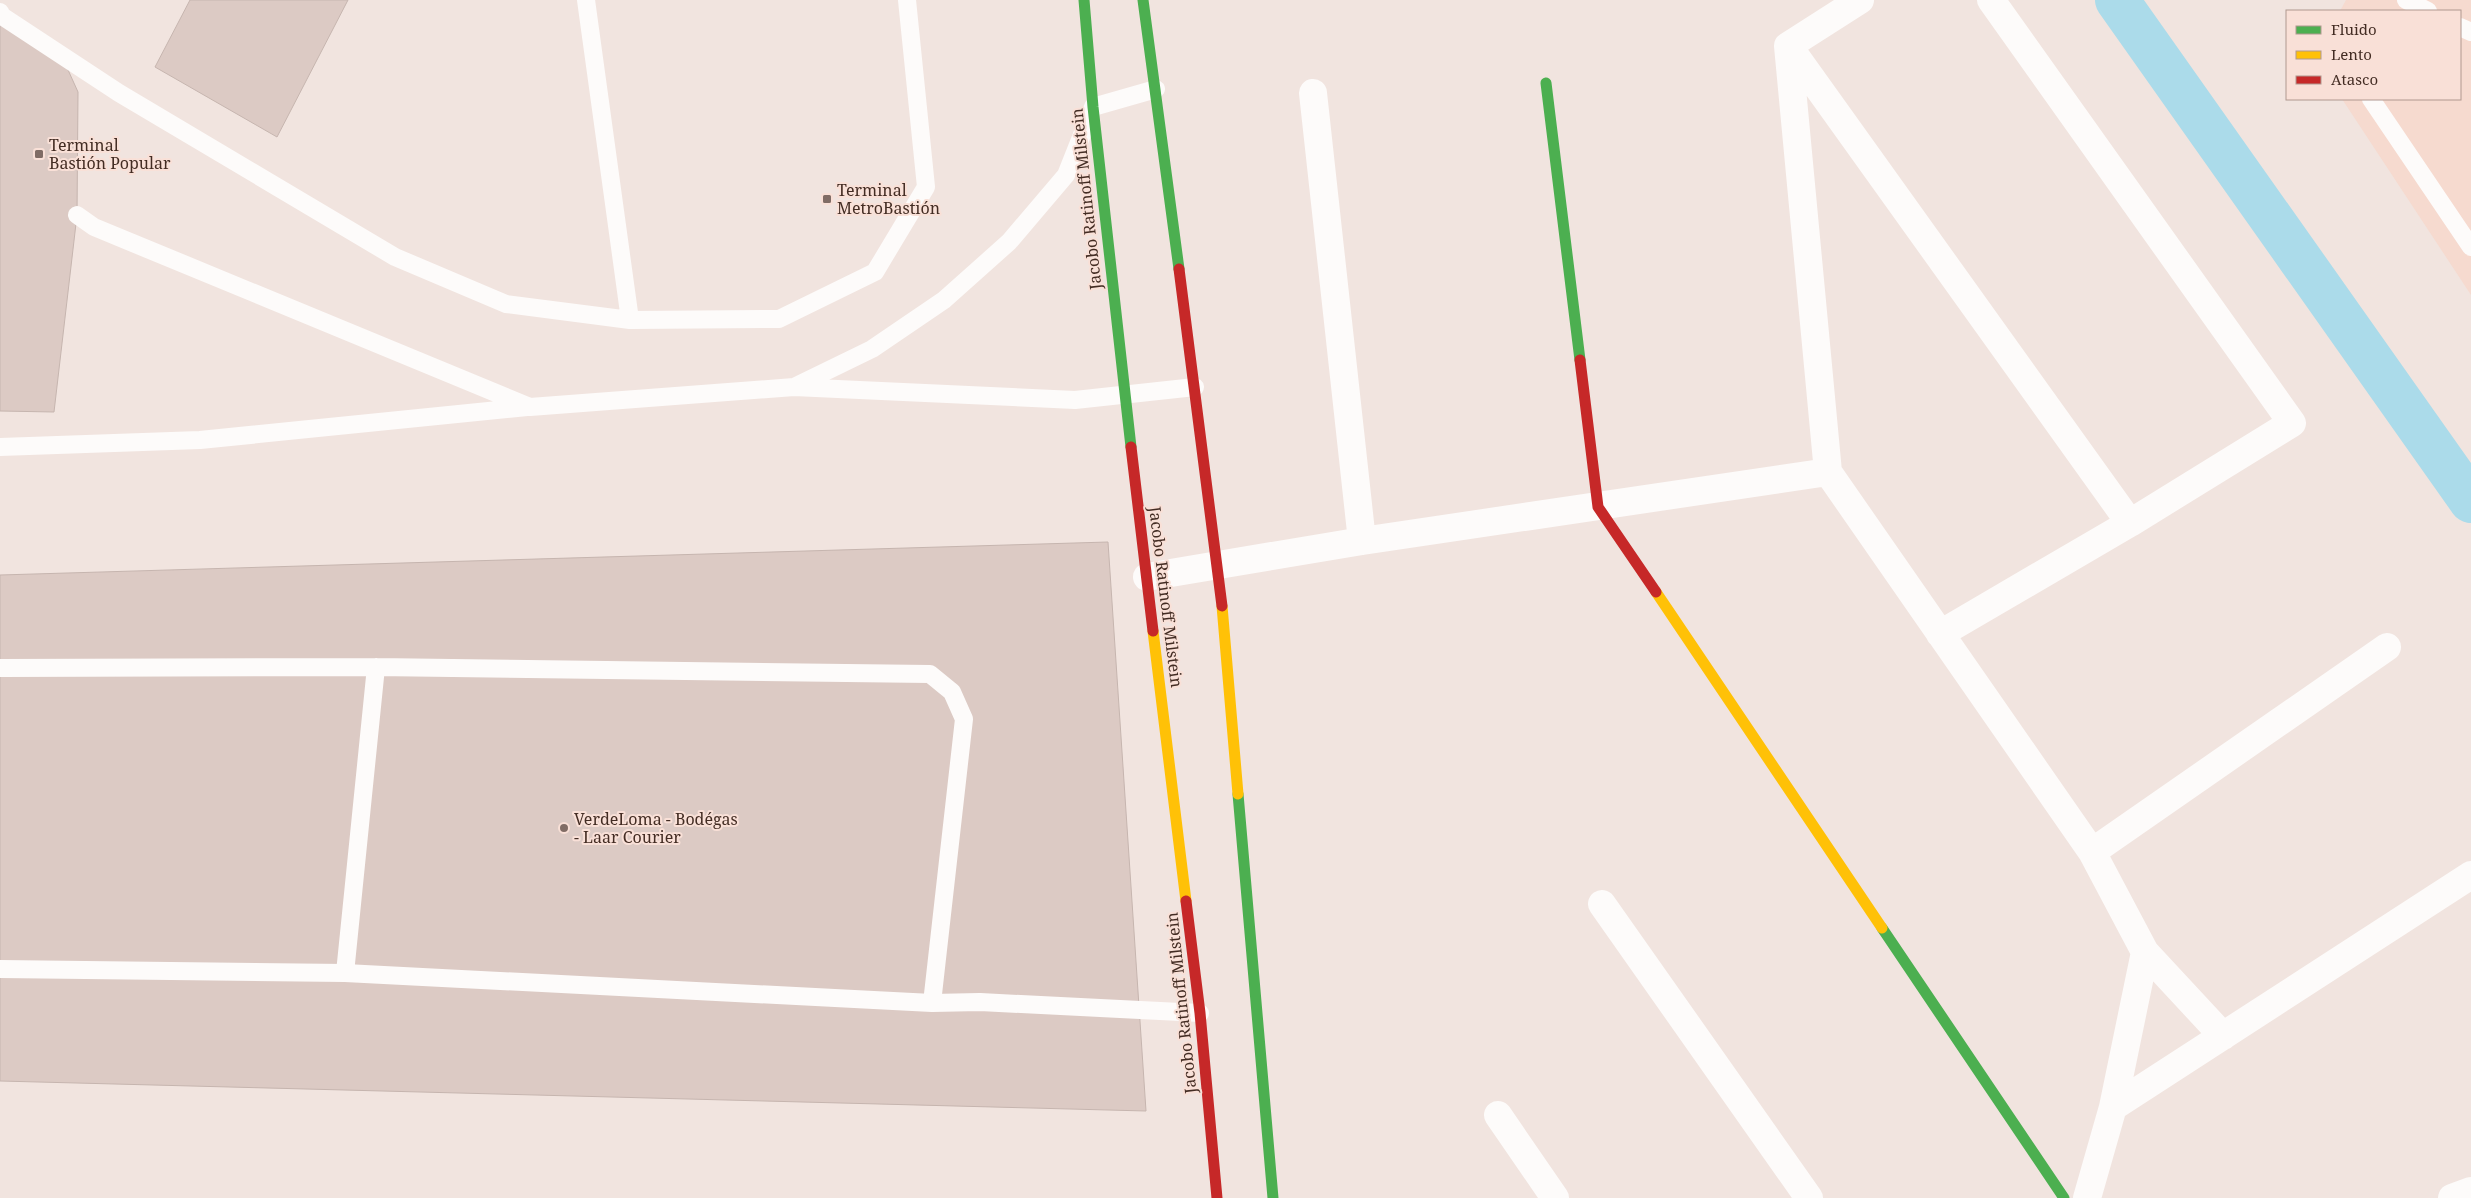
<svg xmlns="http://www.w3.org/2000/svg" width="2471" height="1198" font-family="'Noto Serif',serif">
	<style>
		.built { fill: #f6dacf }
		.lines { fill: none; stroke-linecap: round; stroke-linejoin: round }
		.canal { stroke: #abdbea; stroke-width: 44 }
		.building { fill: #dccac4; stroke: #c6b5af }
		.lane { stroke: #fdfbfa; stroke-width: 18 }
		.street { stroke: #fdfbfa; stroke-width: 28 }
		.fast { stroke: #4caf50; stroke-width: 11 }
		.slow { stroke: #ffc107; stroke-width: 11 }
		.jam { stroke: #c62828; stroke-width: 11 }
		.poi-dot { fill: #806c65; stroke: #f9e0d7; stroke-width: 2 }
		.labels { text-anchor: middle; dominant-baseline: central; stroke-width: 4; stroke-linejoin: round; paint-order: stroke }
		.poi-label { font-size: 16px; fill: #432c23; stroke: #f9e0d7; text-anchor: start }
		.street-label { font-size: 16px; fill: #432c23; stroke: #f9e0d7 }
	</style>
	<rect width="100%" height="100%" fill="#f1e4df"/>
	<path class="built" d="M2346,0H2471V295L2342,99H2460V11H2340Z"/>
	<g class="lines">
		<path class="canal" d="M2117,0L2471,501"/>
	</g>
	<path class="building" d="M190,0H348L277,137L155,67Z
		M0,15L64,61L78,92L77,215L54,412L0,411Z
		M1108,542L1146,1111L0,1081V575Z"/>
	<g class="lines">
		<path class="lane" d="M586,0L630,320
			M2406,0L2428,11
			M0,12L2,16L119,93L395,257L506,304L630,320L779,319L875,272L926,187L907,0
			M2460,27L2471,32
			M2371,99L2471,247
			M77,215L94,227L530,407L794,387L1075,400L1195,387
			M796,386L872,349L944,300L1009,242L1066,175L1093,107L1156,89
			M0,447L200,440L527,407
			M0,668L376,667L930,674L952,692L964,719L932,1003
			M0,969L345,973L932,1003L980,1002L1200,1013
			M345,973L376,667"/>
		<path class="street" d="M1860,0L1788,46L1828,472L2092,852L2145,952L2223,1036
			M1789,47L2130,523
			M1313,93L1362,541
			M1147,577L1362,541L1828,472
			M1940,634L2130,523L2292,423L1991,0
			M2092,852L2387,647
			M1602,904L1809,1198
			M2113,1107L2471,875
			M1498,1115L1555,1198
			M2087,1198L2113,1107L2145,952
			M2452,1198L2471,1191"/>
		<path class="fast" d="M1084,0L1093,107L1131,447
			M1143,0L1179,269
			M1546,83L1580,360
			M1238,794L1273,1198
			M1882,928L2064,1198"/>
		<path class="slow" d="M1656,592L1882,928
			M1222,606L1238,794
			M1153,631L1186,901"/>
		<path class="jam" d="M1179,269L1222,606
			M1580,360L1598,507L1656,592
			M1131,447L1153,631
			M1186,901L1200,1013L1217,1198"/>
	</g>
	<g class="poi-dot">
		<rect x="34" y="149" width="10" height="10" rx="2.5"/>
		<rect x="822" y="194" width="10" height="10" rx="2.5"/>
		<circle cx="564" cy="828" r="5"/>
	</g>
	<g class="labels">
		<g class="poi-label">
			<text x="49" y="145">Terminal<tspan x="49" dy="18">Bastión Popular</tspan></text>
			<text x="837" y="190">Terminal<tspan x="837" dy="18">MetroBastión</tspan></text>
			<text x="574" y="819">VerdeLoma - Bodégas<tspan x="574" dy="18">- Laar Courier</tspan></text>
		</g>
		<g class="street-label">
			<text transform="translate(1086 199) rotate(-96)">Jacobo Ratinoff Milstein</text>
			<text transform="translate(1166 597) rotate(83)">Jacobo Ratinoff Milstein</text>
			<text transform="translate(1181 1003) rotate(-96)">Jacobo Ratinoff Milstein</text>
		</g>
	</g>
	<rect x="2286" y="10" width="175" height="90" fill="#f9e0d7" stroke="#b0988f"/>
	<rect x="2296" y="26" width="25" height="8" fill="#4caf50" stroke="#b0988f"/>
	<text x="2331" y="35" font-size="15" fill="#432c23">Fluido</text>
	<rect x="2296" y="51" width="25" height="8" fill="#ffc107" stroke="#b0988f"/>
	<text x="2331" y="60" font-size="15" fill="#432c23">Lento</text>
	<rect x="2296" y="76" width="25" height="8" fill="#c62828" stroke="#b0988f"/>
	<text x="2331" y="85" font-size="15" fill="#432c23">Atasco</text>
</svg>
